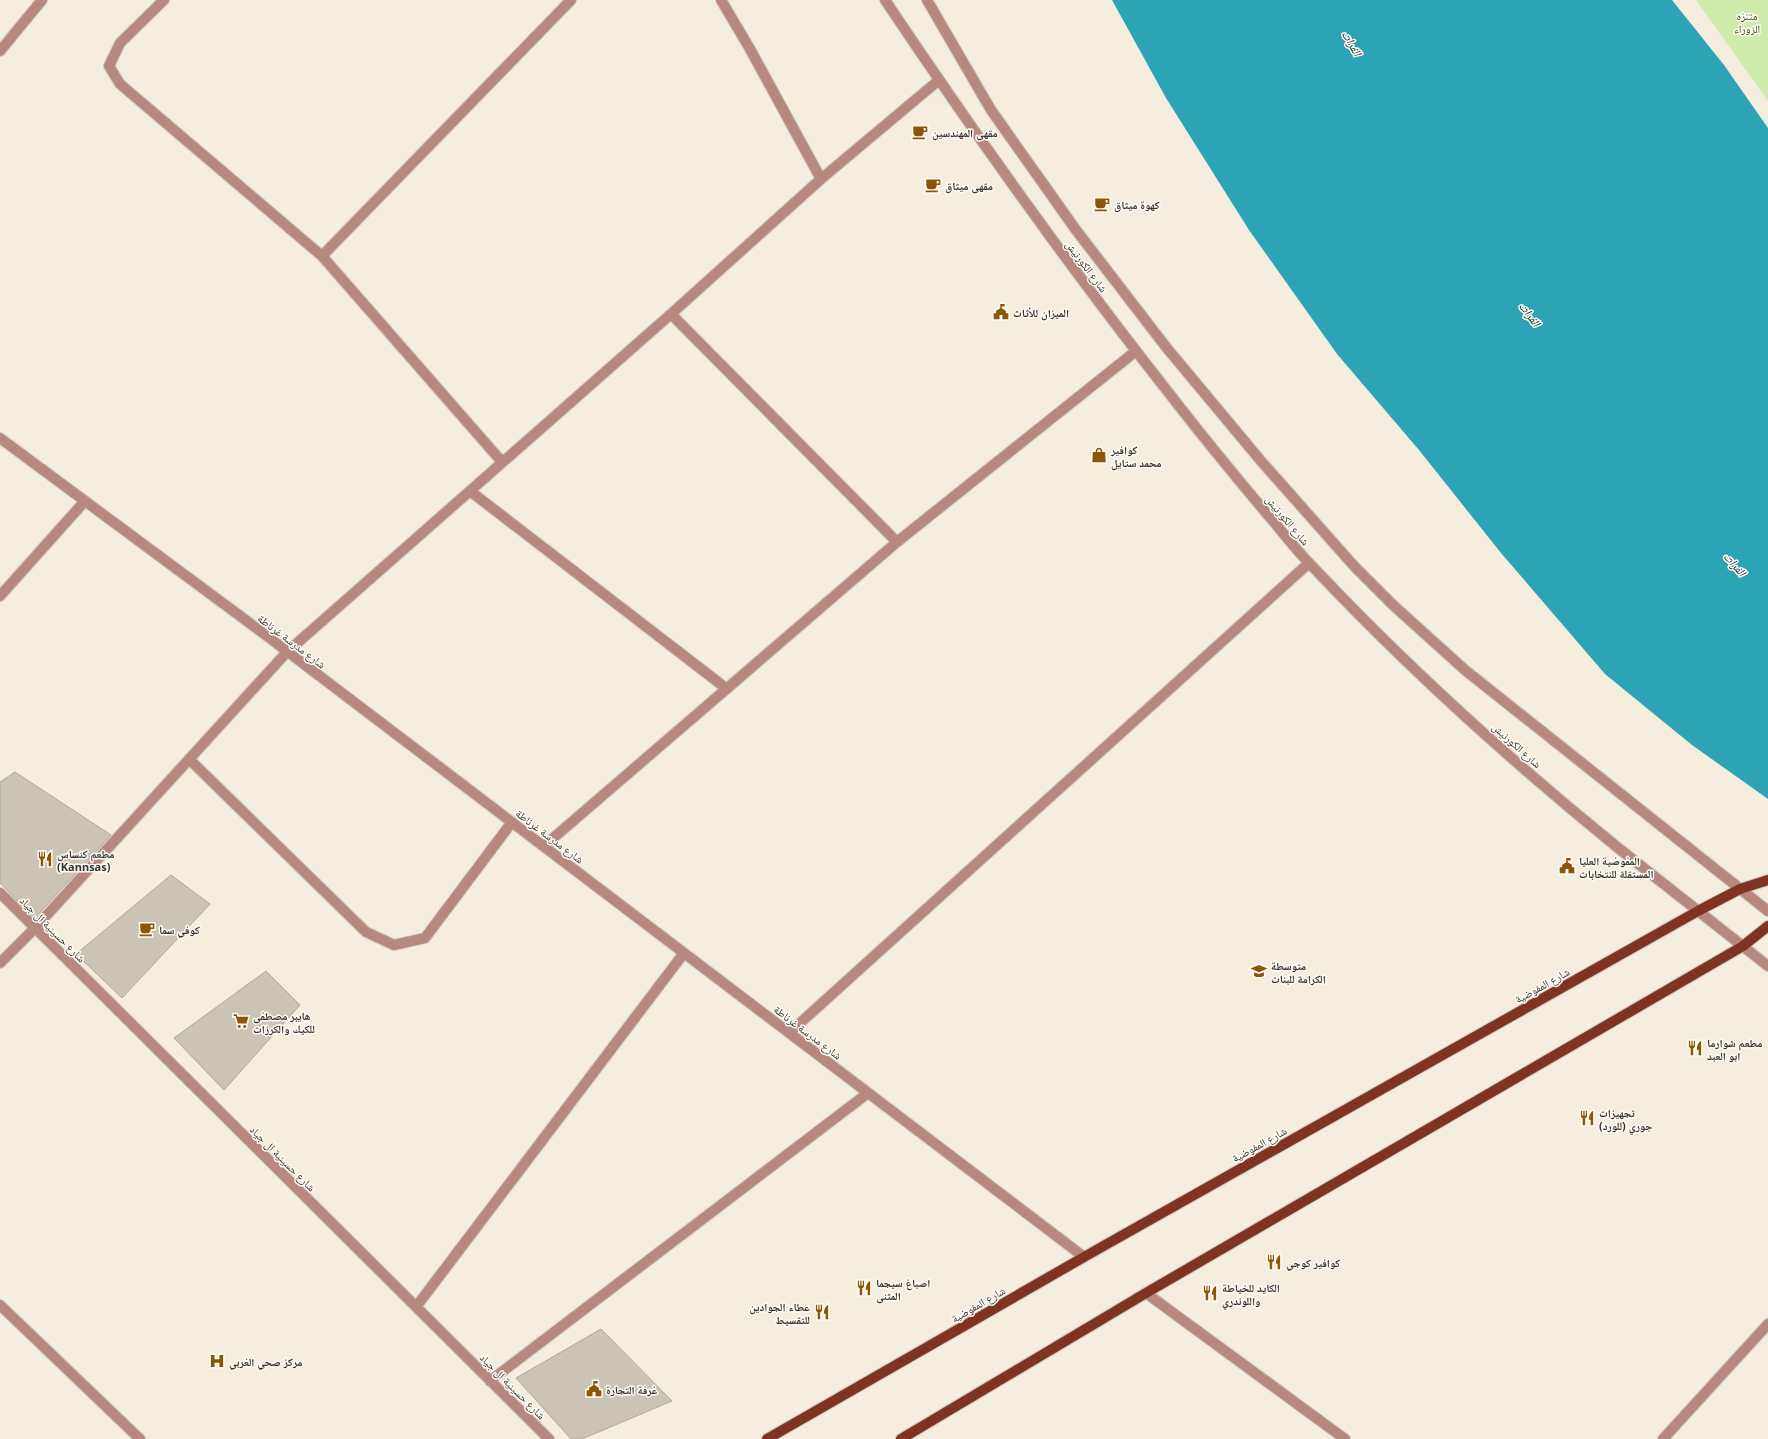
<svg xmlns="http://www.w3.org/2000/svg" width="1768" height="1439" font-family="'Open Sans','Noto Naskh Arabic',sans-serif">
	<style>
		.green { fill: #d0ebae }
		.water { fill: #2da4b6 }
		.building { fill: #cbc4b5; stroke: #b0a99a }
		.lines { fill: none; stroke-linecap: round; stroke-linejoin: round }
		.minor-casing { stroke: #cfc8bb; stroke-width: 12 }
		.major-casing { stroke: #cfc8bb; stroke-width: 12 }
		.minor { stroke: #b7897e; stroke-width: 10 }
		.major { stroke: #803323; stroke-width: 10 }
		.labels { text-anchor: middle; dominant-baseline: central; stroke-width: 3; stroke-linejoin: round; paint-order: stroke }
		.park-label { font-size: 11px; fill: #304800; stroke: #fefbf5 }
		.poi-label { font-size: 11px; font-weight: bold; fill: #36342e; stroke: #fefbf5; text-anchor: start }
		.street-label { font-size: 11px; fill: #36342e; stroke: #fefbf5 }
		.water-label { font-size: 12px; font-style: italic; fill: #152e32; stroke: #fefbf5 }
	</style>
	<rect width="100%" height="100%" fill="#f5edde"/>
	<path class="green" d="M1696,0H1768V101Z"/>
	<path class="water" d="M1112,0H1672L1724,65L1768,128V799L1692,745L1605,674L1501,553L1419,450L1337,354L1249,230L1166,98Z"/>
	<path class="building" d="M15,772L111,835L34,919L0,883V782Z
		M171,875L210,904L122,998L76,954Z
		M266,971L300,1005L224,1090L174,1038Z
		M601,1329L672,1401L582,1439H571L516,1378Z"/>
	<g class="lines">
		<defs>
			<path id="minor" d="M164,0L120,43L109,66L120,84L322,256L502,462
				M721,0L750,49L821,179
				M885,0C976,136 1071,269 1172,397C1203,437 1235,476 1268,515C1282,531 1295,549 1311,565C1406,666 1510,760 1617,847C1667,887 1718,926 1768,966
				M927,0L991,110L1076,230L1166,347L1261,461L1354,566L1393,605L1465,670L1768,911
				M0,51L42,0
				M322,256L571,0
				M671,314L897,542
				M0,438L267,636L1084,1257
				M470,491L727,689
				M0,596L85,501
				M189,759L366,932L394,945L425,938L512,822
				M544,846L897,542L1136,351
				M0,893L549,1439
				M0,963L35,928L287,652L671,314L821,179L939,80
				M789,1033L1309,563
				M1146,1293L1345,1439
				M0,1305L140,1439
				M416,1307L684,953
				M490,1381L868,1093
				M1663,1439L1768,1324"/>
			<path id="major" d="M767,1439L1084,1257L1698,911L1740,889L1768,880
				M901,1439L1146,1293L1743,946L1768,926"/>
		</defs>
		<use href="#minor" class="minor-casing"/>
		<use href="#major" class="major-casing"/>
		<use href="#minor" class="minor"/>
		<use href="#major" class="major"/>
	</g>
	<defs>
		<symbol id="cafe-bare" viewBox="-9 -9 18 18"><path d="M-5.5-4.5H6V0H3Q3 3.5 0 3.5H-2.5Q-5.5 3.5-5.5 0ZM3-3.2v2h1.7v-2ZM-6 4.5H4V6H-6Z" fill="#8c5608" stroke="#fefbf5" stroke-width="2.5" paint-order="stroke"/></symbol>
		<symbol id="civic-bare" viewBox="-9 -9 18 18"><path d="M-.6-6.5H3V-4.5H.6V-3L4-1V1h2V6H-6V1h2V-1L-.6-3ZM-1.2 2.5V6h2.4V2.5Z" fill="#8c5608" stroke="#fefbf5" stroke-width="2.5" paint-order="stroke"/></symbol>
		<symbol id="shop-bare" viewBox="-9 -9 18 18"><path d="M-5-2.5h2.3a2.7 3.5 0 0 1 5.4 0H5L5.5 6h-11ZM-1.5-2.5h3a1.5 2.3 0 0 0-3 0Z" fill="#8c5608" stroke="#fefbf5" stroke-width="2.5" paint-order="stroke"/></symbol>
		<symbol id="restaurant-bare" viewBox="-9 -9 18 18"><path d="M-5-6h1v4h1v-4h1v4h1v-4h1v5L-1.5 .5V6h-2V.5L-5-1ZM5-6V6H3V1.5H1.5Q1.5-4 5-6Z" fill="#8c5608" stroke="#fefbf5" stroke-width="2.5" paint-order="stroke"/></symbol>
		<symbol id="school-bare" viewBox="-9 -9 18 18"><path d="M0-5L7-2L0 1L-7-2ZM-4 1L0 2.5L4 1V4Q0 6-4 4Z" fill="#8c5608" stroke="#fefbf5" stroke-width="2.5" paint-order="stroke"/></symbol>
		<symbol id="supermarket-bare" viewBox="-9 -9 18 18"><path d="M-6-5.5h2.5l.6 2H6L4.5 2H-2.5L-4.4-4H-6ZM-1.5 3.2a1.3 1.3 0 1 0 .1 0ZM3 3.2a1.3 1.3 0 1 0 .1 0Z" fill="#8c5608" stroke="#fefbf5" stroke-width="2.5" paint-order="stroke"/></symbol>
		<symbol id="hospital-bare" viewBox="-9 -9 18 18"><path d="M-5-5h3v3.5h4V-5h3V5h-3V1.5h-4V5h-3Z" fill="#8c5608" stroke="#fefbf5" stroke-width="2.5" paint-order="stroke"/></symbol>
	</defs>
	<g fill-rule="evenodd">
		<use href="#cafe-bare" x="909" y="121" width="22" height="22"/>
		<use href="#cafe-bare" x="922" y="174" width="22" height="22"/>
		<use href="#cafe-bare" x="1091" y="193" width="22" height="22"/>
		<use href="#civic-bare" x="990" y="301" width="22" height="22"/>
		<use href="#shop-bare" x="1088" y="444" width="22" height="22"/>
		<use href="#restaurant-bare" x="34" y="848" width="22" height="22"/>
		<use href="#civic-bare" x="1556" y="855" width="22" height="22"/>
		<use href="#cafe-bare" x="136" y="918" width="22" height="22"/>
		<use href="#school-bare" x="1248" y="960" width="22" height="22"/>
		<use href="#supermarket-bare" x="230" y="1010" width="22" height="22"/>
		<use href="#restaurant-bare" x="1684" y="1037" width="22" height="22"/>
		<use href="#restaurant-bare" x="1576" y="1107" width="22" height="22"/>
		<use href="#restaurant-bare" x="1263" y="1251" width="22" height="22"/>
		<use href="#restaurant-bare" x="853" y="1277" width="22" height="22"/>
		<use href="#restaurant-bare" x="1199" y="1282" width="22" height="22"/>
		<use href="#restaurant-bare" x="811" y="1301" width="22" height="22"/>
		<use href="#hospital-bare" x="206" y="1350" width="22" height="22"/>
		<use href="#civic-bare" x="583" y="1378" width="22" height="22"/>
	</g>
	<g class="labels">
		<g class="park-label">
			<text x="1747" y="15">متنزه<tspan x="1747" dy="13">الزوراء</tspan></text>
		</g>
		<g class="poi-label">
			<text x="932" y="132">مقهى المهندسين</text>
			<text x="945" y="185">مقهى ميثاق</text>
			<text x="1114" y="204">كهوة ميثاق</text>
			<text x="1013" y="312">الميزان للأثاث</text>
			<text x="1111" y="449">كوافير<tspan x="1111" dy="13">محمد ستايل</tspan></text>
			<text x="57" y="853">مطعم كنساس<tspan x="57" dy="13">(Kannsas)</tspan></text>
			<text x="1579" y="860">المفوضية العليا<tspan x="1579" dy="13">المستقلة للنتخابات</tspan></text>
			<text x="159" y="929">كوفي سما</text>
			<text x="1271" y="965">متوسطة<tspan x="1271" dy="13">الكرامة للبنات</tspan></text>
			<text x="253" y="1015">هايبر مصطفى<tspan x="253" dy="13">للكيك والكرزات</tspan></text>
			<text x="1707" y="1042">مطعم شوارما<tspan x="1707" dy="13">ابو العبد</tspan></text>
			<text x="1599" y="1112">تجهيزات<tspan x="1599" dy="13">جوري (للورد)</tspan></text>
			<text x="1286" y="1262">كوافير كوجي</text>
			<text x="876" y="1282">اصباغ سيجما<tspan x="876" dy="13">المثنى</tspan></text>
			<text x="1222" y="1287">الكايد للخياطة<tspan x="1222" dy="13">واللوندري</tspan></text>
			<text x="810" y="1306" text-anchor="end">عطاء الجوادين<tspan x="810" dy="13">للتقسيط</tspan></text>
			<text x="229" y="1361">مركز صحي الغربي</text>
			<text x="606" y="1389">غرفة التجارة</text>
		</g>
		<g class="street-label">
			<text transform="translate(1087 266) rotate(53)">شارع الكورنيش</text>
			<text transform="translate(1288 520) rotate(50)">شارع الكورنيش</text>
			<text transform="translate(292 641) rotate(37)">شارع مدرسة غرناطة</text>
			<text transform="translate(1517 745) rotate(42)">شارع الكورنيش</text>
			<text transform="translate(550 836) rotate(37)">شارع مدرسة غرناطة</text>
			<text transform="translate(53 929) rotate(45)">شارع حسينية ال جياد</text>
			<text transform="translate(1542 985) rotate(-29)">شارع المفوضية</text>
			<text transform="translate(808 1032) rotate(37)">شارع مدرسة غرناطة</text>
			<text transform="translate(1259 1144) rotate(-29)">شارع المفوضية</text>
			<text transform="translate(283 1158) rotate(45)">شارع حسينية ال جياد</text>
			<text transform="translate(978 1304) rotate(-30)">شارع المفوضية</text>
			<text transform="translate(513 1386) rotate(45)">شارع حسينية ال جياد</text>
		</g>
		<g class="water-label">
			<text transform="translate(1352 43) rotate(60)">الفرات</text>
			<text transform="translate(1530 314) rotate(53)">الفرات</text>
			<text transform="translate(1735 564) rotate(49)">الفرات</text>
		</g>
	</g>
</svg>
